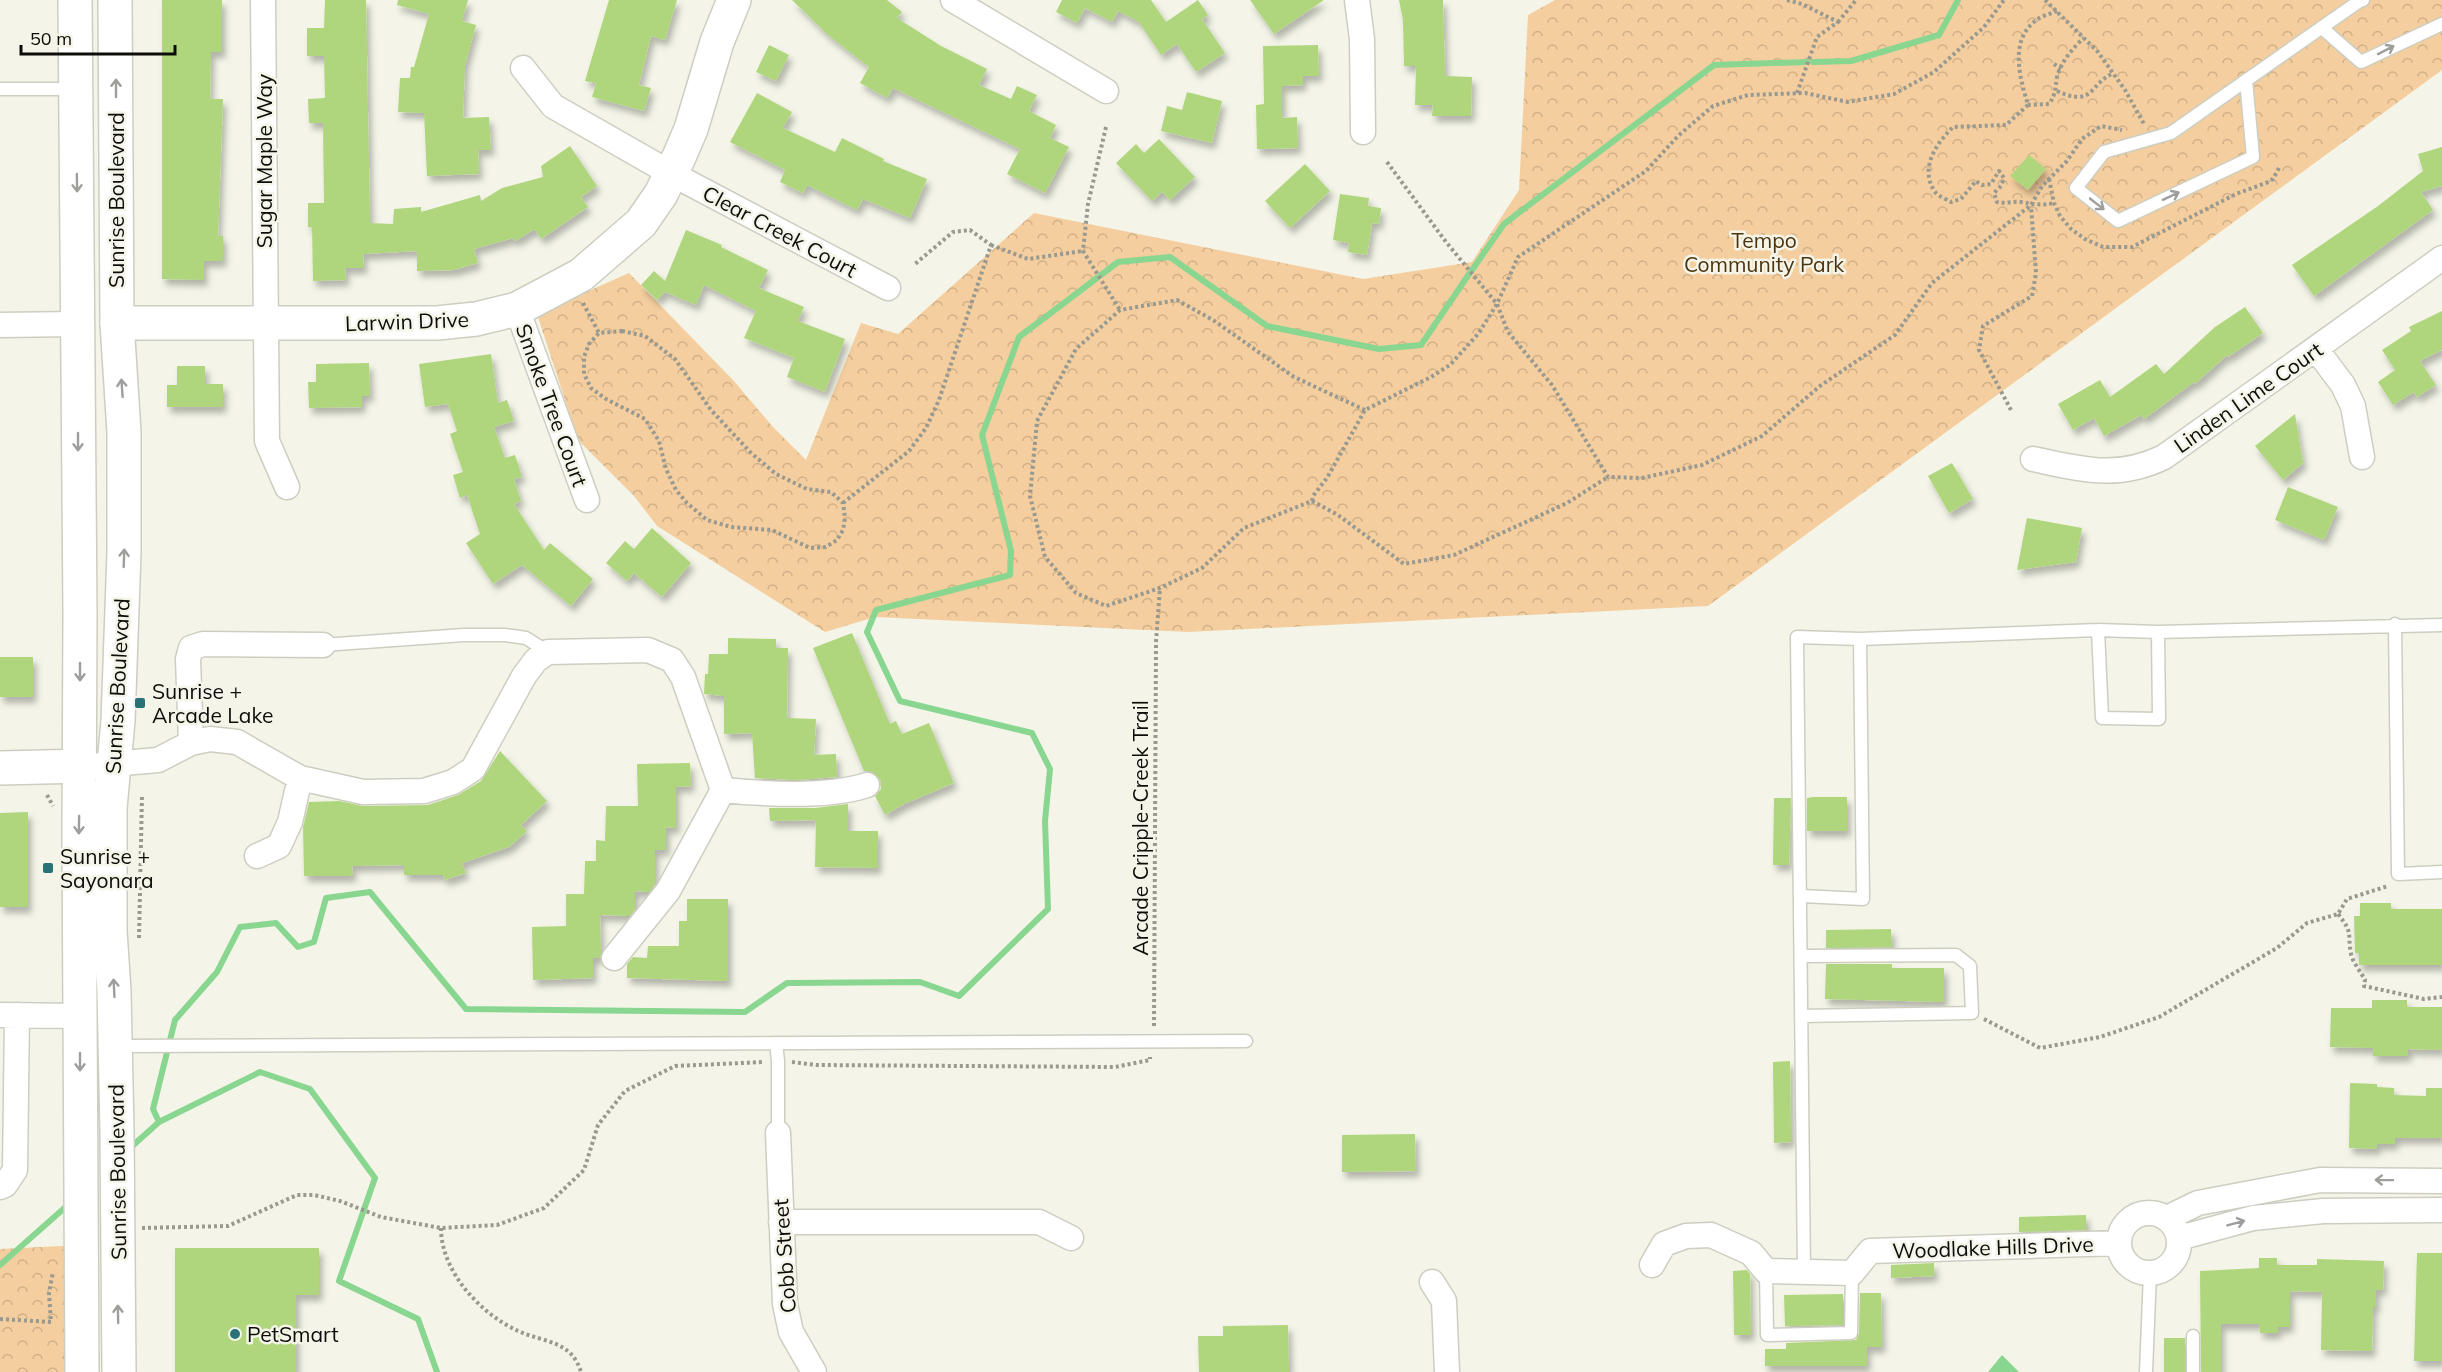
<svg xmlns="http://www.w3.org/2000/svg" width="2442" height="1372" font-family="Mulish,sans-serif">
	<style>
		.park { fill: url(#park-crowns) }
		.water { fill: #89d690 }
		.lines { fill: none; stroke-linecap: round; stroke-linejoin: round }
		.stream { stroke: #89d690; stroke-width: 6 }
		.building { fill: #afd67d; filter: url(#shadow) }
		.lane-casing { stroke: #cdcec1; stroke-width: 15 }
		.street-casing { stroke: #cdcec1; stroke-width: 27 }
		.secondary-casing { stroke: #cdcec1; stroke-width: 36 }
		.primary-casing { stroke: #cdcec1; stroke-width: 36 }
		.path { stroke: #989990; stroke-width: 4; stroke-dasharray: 3 3; stroke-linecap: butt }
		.lane { stroke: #fff; stroke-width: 12 }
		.street { stroke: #fff; stroke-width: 24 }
		.secondary { stroke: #fff; stroke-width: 33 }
		.primary { stroke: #fff; stroke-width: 33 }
		.oneway { stroke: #9e9e9d }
		.poi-dot { fill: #297378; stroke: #f4f5e8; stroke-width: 2 }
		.labels { text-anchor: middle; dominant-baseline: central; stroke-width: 5; stroke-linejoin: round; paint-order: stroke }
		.street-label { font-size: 21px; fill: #0c0d09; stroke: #f4f5e8 }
		.park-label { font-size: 21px; fill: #4d3410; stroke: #f4f5e8 }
		.poi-label { font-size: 21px; fill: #0c0d09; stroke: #f4f5e8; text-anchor: start }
	</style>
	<defs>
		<pattern id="park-crowns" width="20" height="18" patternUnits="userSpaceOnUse" patternTransform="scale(1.5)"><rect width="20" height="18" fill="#f4ce9e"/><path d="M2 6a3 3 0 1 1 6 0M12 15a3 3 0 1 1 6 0" fill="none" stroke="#d0b087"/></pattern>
		<filter id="shadow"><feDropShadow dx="3.5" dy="6" stdDeviation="3" flood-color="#0004"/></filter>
	</defs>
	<rect width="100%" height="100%" fill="#f4f5e8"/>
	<path class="park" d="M1555,0H2442V70L1708,606L1188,632L875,617L825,632L657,526L634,496L578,440L537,314L629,273L733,380L773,427L806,460L861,323L898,334L1034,213L1363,279L1472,262L1519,190L1528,15Z
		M81,1245L82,1372H0V1249Z"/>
	<path class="water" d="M2002,1355L2019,1372H1988Z"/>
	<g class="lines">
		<path class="stream" d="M1813,62L1851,61L1939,35L1958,0
			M1472,270L1504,224L1714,65L1807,62
			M1101,275L1118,262L1170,257L1267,326L1379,349L1421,345L1469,274
			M159,1122L153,1109L175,1020L217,972L240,927L276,923L298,947L314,942L326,898L370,892L466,1009L745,1012L787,983L920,982L959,996L1048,909L1045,821L1050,769L1032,733L900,701L867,632L876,610L1010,575L1011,551L982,435L1019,337L1097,278
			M129,1149L159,1122L260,1072L310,1089L375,1178L339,1281L418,1319L437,1372
			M0,1265L69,1204"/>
	</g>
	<path class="building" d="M162,0H222V52H211L210,99H223L218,236H223V261H204V280L162,279Z
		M325,0H366L370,223L393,224L394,209L421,207V212L480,195L481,201L502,188L543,177L541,166L570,146L597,186L581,197L588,207L541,239L535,229L515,241L513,238L474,249L478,263L454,270L417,271V251L363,254L364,268H345L346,280L313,281L312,227H308V203H324L323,123H309L308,99L325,98L324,56H307V28H324Z
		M398,0H468L462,21L476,25L465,65L463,118L489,117L491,150H478L479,174L427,176L424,113L398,112L400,78H410L411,67H414L429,14L397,5Z
		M609,0H677L665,40L651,36L639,85L651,88L644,111L592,97L596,83L585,81Z
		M792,0H887L902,12L897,18L941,46L987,69L979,85L1011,99L1017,86L1037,95L1029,111L1056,125L1050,138L1069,147L1045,193L1007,174L1020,149L893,88L887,98L860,83L869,67L828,35Z
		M1062,0H1151L1166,22L1198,0L1208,15L1202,19L1225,53L1196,72L1177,44L1161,55L1139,22L1118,11L1112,22L1085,8L1077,23L1056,12Z
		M1250,0H1324L1274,34Z
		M1399,0H1443L1445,76L1472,77L1471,116H1432L1433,105H1415L1416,66H1404L1403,20Z
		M769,45L789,55L776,81L756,72Z
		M1318,45L1319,76H1303V85L1282,86V118L1297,117L1298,148L1257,149L1256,105L1264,104L1263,46Z
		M1187,92L1222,101L1212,143L1161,131L1167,106L1182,110Z
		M757,93L792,112L783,128L835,152L842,138L884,159L883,161L927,179L910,218L863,199L857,210L807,185L803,193L780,182L785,170L730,142Z
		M1159,139L1195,177L1170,200L1162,192L1152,201L1116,163L1136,144L1144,153Z
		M2442,147V186L2421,192L2433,210L2314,296L2292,265L2378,206L2423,171L2418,154Z
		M2029,155L2046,169L2028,190L2010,176Z
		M1305,164L1330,191L1290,228L1265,201Z
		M1340,194L1369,198L1368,206L1381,208L1379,224L1372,223L1367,255L1348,252L1349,243L1333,240Z
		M686,230L722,245L721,247L768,270L759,288L804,307L798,321L845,339L825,392L787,377L794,358L744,338L756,311L704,285L696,305L665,292L657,300L641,285L654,271L665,281Z
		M2245,307L2263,333L2228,357L2227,355L2195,384L2194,382L2144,419L2141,415L2104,436L2094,418L2073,430L2058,404L2100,380L2110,397L2156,364L2164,374L2215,327Z
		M2442,311V350L2420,361L2436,385L2417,397L2414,392L2393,405L2378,382L2395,370L2382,350L2411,331L2409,327Z
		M491,354L498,403L507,400L514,421L494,427L505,458L515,455L522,477L514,479L521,501L514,504L544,550L550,543L593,579L571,606L522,565L493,584L466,543L480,534L467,495L460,498L453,475L463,472L450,434L457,431L448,404L425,407L419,364Z
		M369,363L370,396H362V407L309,408L308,382H316V364Z
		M177,366H205V384H223V407H167V385H177Z
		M2295,414L2303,463L2283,480L2255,446Z
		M1952,463L1973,499L1949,513L1928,476Z
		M2288,487L2338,507L2324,540L2275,520Z
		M2027,518L2082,528L2076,562L2017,570Z
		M652,528L691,563L662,597L634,573L627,581L606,563L625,541L634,549Z
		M852,633L890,724L896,721L902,734L929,723L954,783L904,804L885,815L875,796L881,789V781L871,771H864L813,648Z
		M728,638L776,639V648H788L787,718L816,719L814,755L836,754L837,777L796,780L755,778L752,733L724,734V696L704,694L705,674H708L709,654H728Z
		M0,657H33V697H0Z
		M500,751L547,801L521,825L527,831L509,847L462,863L466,873L445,880L443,875H404V865L352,866L353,876H304L303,827L309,802L339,801L363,806L428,805L458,795L481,781Z
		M690,763L691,786L676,787V828L666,827V850H655V884L649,892L635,891V909L630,916L600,915L601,954L600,958H593V978L533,980L532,927L566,926V894H584L585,861H596V840L605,841L606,806H638L637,764Z
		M1813,797H1847V831H1807V798Z
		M1774,798H1791L1789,865H1773Z
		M848,804V831H878V868L815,867L816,820L770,821L769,808H815Z
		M28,812V907H0V813Z
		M687,899H728V981L627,978V964L633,957L647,958L648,946H679V921H687Z
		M2360,903H2391V909H2442V965H2359V953H2355L2354,916H2360Z
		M1891,929L1892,947L1826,948V930Z
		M1826,964H1892V968H1944V1002L1825,999Z
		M2372,1000H2407V1007H2442V1050L2408,1049V1056H2373V1048L2330,1047L2331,1008H2372Z
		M1790,1061L1791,1142L1774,1143L1773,1062Z
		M2350,1083L2377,1084V1087L2394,1088V1095L2426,1096V1088H2442V1138H2395V1144H2377V1149L2349,1148Z
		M1415,1134L1416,1171L1342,1172V1135Z
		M2086,1215V1230L2019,1232V1217Z
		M175,1248H319V1295H296V1372H175Z
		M2417,1253H2442V1361H2414Z
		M2259,1258H2277V1265H2317V1259L2384,1261L2383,1290H2376V1307H2373L2372,1351L2321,1350L2322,1292L2290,1291V1327H2278V1333H2260L2259,1324H2221V1372H2201L2200,1271L2259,1268Z
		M1934,1263V1276L1891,1278V1265Z
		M1747,1270L1750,1274L1751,1335H1734L1733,1271Z
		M1860,1293H1881L1882,1347H1867V1366H1765V1349H1786V1343L1856,1340L1859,1333Z
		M1843,1294V1325L1785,1326L1784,1295Z
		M1288,1325L1289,1372H1199L1198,1336H1223V1326Z
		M2164,1338H2185V1372H2164Z"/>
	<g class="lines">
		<defs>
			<path id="lane" d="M2322,28L2361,62L2442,24
				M2246,80L2253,157L2118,221L2076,188L2104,152L2171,133L2358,2L2363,0
				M0,89H75
				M2395,624L2398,874L2442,872
				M2098,630L2102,718L2159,719L2158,632
				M323,645L464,635H505L526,638L548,652
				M1802,896L1863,899L1860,639
				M1801,1016L1972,1013L1970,966L1956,955L1801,956
				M776,1043L778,1061V1133
				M117,1046L1246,1041
				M1766,1271L1767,1335L1851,1333L1852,1273
				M1804,1272L1797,637L1860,639L2098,630L2158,632L2442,625
				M2193,1336V1372
				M2146,1372L2150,1273"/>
			<path id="street" d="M263,0L267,441L287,487
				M953,0L1106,91
				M1357,0L1362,39L1363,132
				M523,68L553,106L672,174L888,288
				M517,309L587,500
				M0,325L78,324
				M2316,349L2343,385L2353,406L2362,457
				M2033,459C2081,469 2117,480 2164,457L2442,258
				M191,743L188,659L191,648L203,644L323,645
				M100,765L158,760L191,743L210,739L237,742L300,778L363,792L424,791L453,782L473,769L524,676L536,660L548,652L648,650L672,660L683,677L723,790L668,891L614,958
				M723,790C764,794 828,798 867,785
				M257,856L279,846L290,822L300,778
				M1,1015L80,1016
				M778,1133L785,1304L791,1332L814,1372
				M0,1187L5,1185L15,1170L17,1015
				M2119 1243a30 30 0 1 1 60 0a30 30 0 1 1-60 0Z
				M2167,1218L2198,1203L2320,1180L2442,1181
				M781,1222H1039L1071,1238
				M2179,1238L2253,1218L2323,1211L2442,1210
				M1652,1265L1664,1244L1686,1236L1711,1235L1751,1253L1766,1271L1852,1273L1870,1251L2118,1243
				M1432,1282L1444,1301L1447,1372"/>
			<path id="secondary" d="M117,323H437L476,319L517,309L581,275L641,223L661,194L679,157L691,129L717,42L734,0
				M0,768L85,766"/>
			<path id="primary" d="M75,0L80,613L79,838L82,1372
				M115,0L117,323L124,432V553L118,721L110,808V931L114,991L117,1131L119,1372"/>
		</defs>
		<use href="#lane" class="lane-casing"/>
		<use href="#street" class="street-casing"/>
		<use href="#secondary" class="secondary-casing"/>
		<use href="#primary" class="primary-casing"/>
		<path class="path" d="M1787,0L1802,4L1838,22L1817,37L1797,93
			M2045,0L2098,52L2125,90L2144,124H2143
			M2057,11C2050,14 2041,16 2035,21C2009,42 2020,78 2028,105L2049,104C2056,94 2055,89 2057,77C2060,64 2073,47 2084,38
			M1838,22L1856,0
			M2054,64L2061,69
			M2057,91C2095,108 2089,83 2114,73
			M2028,105L2006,125L1953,127C1936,144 1919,168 1935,192C1938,196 1946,199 1951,202L1961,199L1976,181L1982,185L1991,184L1999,171L2004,178L2001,186L1994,193L1997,202C2005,204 2013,201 2021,202C2034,204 2041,206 2054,203
			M1106,127L1088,204L1083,251L1120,310
			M1387,162L1446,242L1497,304L1508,332L1552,385L1608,477L1642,478L1702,465L1762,436L1820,386L1895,335L1932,283L2031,205L2042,186L2067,161L2082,139L2101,126L2122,130
			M2049,179L2054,203L2060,216L2071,229L2085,239L2103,247H2132L2236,194L2266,183L2273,179L2279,168
			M991,245L1028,259L1083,251
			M583,303L599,333
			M622,331L645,336L675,359L711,410L751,453L776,474L807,489L831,492L843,503L845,518L843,530L837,540L826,547L810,548L772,530L731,527L707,520L687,503L676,490L666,469L659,441L645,419L606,399L591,388L584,374V357L589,344L599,333Z
			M1365,410L1294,377L1213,320L1177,300L1120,310L1076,349L1037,421L1030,496L1045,557L1076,593L1106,606L1160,588L1202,568L1244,528L1312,501L1313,496L1327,478L1365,410L1431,377L1450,365L1478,334L1497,304L1518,257L1646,171L1678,136L1713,106L1748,95L1805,93L1848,102L1894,94L1934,72L1984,27L2004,0
			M2011,410L1979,350L1983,326L2032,296L2036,273L2031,206
			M1312,501L1338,515L1404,564L1454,555L1567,503L1608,477
			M843,503L909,451L926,428L939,400L991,245L970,230L953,232L915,264
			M47,795L53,806
			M2338,914C2354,934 2347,933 2351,954C2353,963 2361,972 2365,980L2364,986L2424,999L2442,997
			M139,938L142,795
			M1984,1019L2040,1048L2100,1037L2159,1017L2277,948L2307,923L2338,914L2347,899L2388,886
			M1154,1026L1156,642L1160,588
			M792,1062L816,1065L1115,1067L1150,1060V1057
			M142,1228L228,1226L297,1195H314L340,1201L381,1217L441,1228L497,1225L544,1208L584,1170L598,1125L625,1091L675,1066L764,1062
			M441,1228C441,1272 481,1314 518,1331C545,1343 571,1340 581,1372
			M0,1319L51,1322L49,1293L53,1272"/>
		<use href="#lane" class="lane"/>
		<use href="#street" class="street"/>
		<use href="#secondary" class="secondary"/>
		<use href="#primary" class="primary"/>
	</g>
	<defs><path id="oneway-shaft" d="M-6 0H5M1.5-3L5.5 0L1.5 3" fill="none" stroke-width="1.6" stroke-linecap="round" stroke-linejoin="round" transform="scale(1.5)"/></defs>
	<g class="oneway">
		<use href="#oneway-shaft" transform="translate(2386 50) rotate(-27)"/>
		<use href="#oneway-shaft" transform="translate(116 88) rotate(-90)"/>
		<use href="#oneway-shaft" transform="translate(77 183) rotate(89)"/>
		<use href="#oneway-shaft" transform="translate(2171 196) rotate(-25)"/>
		<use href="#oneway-shaft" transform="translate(2097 204) rotate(38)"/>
		<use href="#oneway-shaft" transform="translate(122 388) rotate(-94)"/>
		<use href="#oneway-shaft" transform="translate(78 442) rotate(90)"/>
		<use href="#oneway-shaft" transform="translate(124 558) rotate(-88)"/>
		<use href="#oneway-shaft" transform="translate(80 672) rotate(90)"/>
		<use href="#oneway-shaft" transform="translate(79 825) rotate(91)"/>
		<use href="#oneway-shaft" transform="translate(114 988) rotate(-93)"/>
		<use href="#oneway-shaft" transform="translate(80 1062) rotate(90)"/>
		<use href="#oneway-shaft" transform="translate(2384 1180) rotate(-179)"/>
		<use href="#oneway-shaft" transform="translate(2236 1223) rotate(-15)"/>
		<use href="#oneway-shaft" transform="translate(118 1314) rotate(-91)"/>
	</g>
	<g class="poi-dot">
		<rect x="134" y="697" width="12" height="12" rx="3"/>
		<rect x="42" y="862" width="12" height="12" rx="3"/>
		<circle cx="235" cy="1334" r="6"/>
	</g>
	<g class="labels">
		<g class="street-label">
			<text transform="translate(264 161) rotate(-90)">Sugar Maple Way</text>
			<text transform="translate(116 200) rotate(-90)">Sunrise Boulevard</text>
			<text transform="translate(780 231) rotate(28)">Clear Creek Court</text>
			<text transform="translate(407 321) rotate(-2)">Larwin Drive</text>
			<text transform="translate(2248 397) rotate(-35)">Linden Lime Court</text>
			<text transform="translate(552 405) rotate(70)">Smoke Tree Court</text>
			<text transform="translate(117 686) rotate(-87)">Sunrise Boulevard</text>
			<text transform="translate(1140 828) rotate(-90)">Arcade Cripple-Creek Trail</text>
			<text transform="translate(117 1172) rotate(-91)">Sunrise Boulevard</text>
			<text transform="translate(1993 1247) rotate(-2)">Woodlake Hills Drive</text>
			<text transform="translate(784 1256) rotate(-94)">Cobb Street</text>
		</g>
		<g class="park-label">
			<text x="1764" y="240">Tempo<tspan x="1764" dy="24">Community Park</tspan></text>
		</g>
		<g class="poi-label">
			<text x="152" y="691">Sunrise +<tspan x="152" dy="24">Arcade Lake</tspan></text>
			<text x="60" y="856">Sunrise +<tspan x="60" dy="24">Sayonara</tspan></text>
			<text x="247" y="1334">PetSmart</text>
		</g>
	</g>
	<path d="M21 45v9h154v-9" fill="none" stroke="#0c0d09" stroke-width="3"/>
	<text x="30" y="45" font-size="18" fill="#0c0d09" stroke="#f4f5e8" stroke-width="4.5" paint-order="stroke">50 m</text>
</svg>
